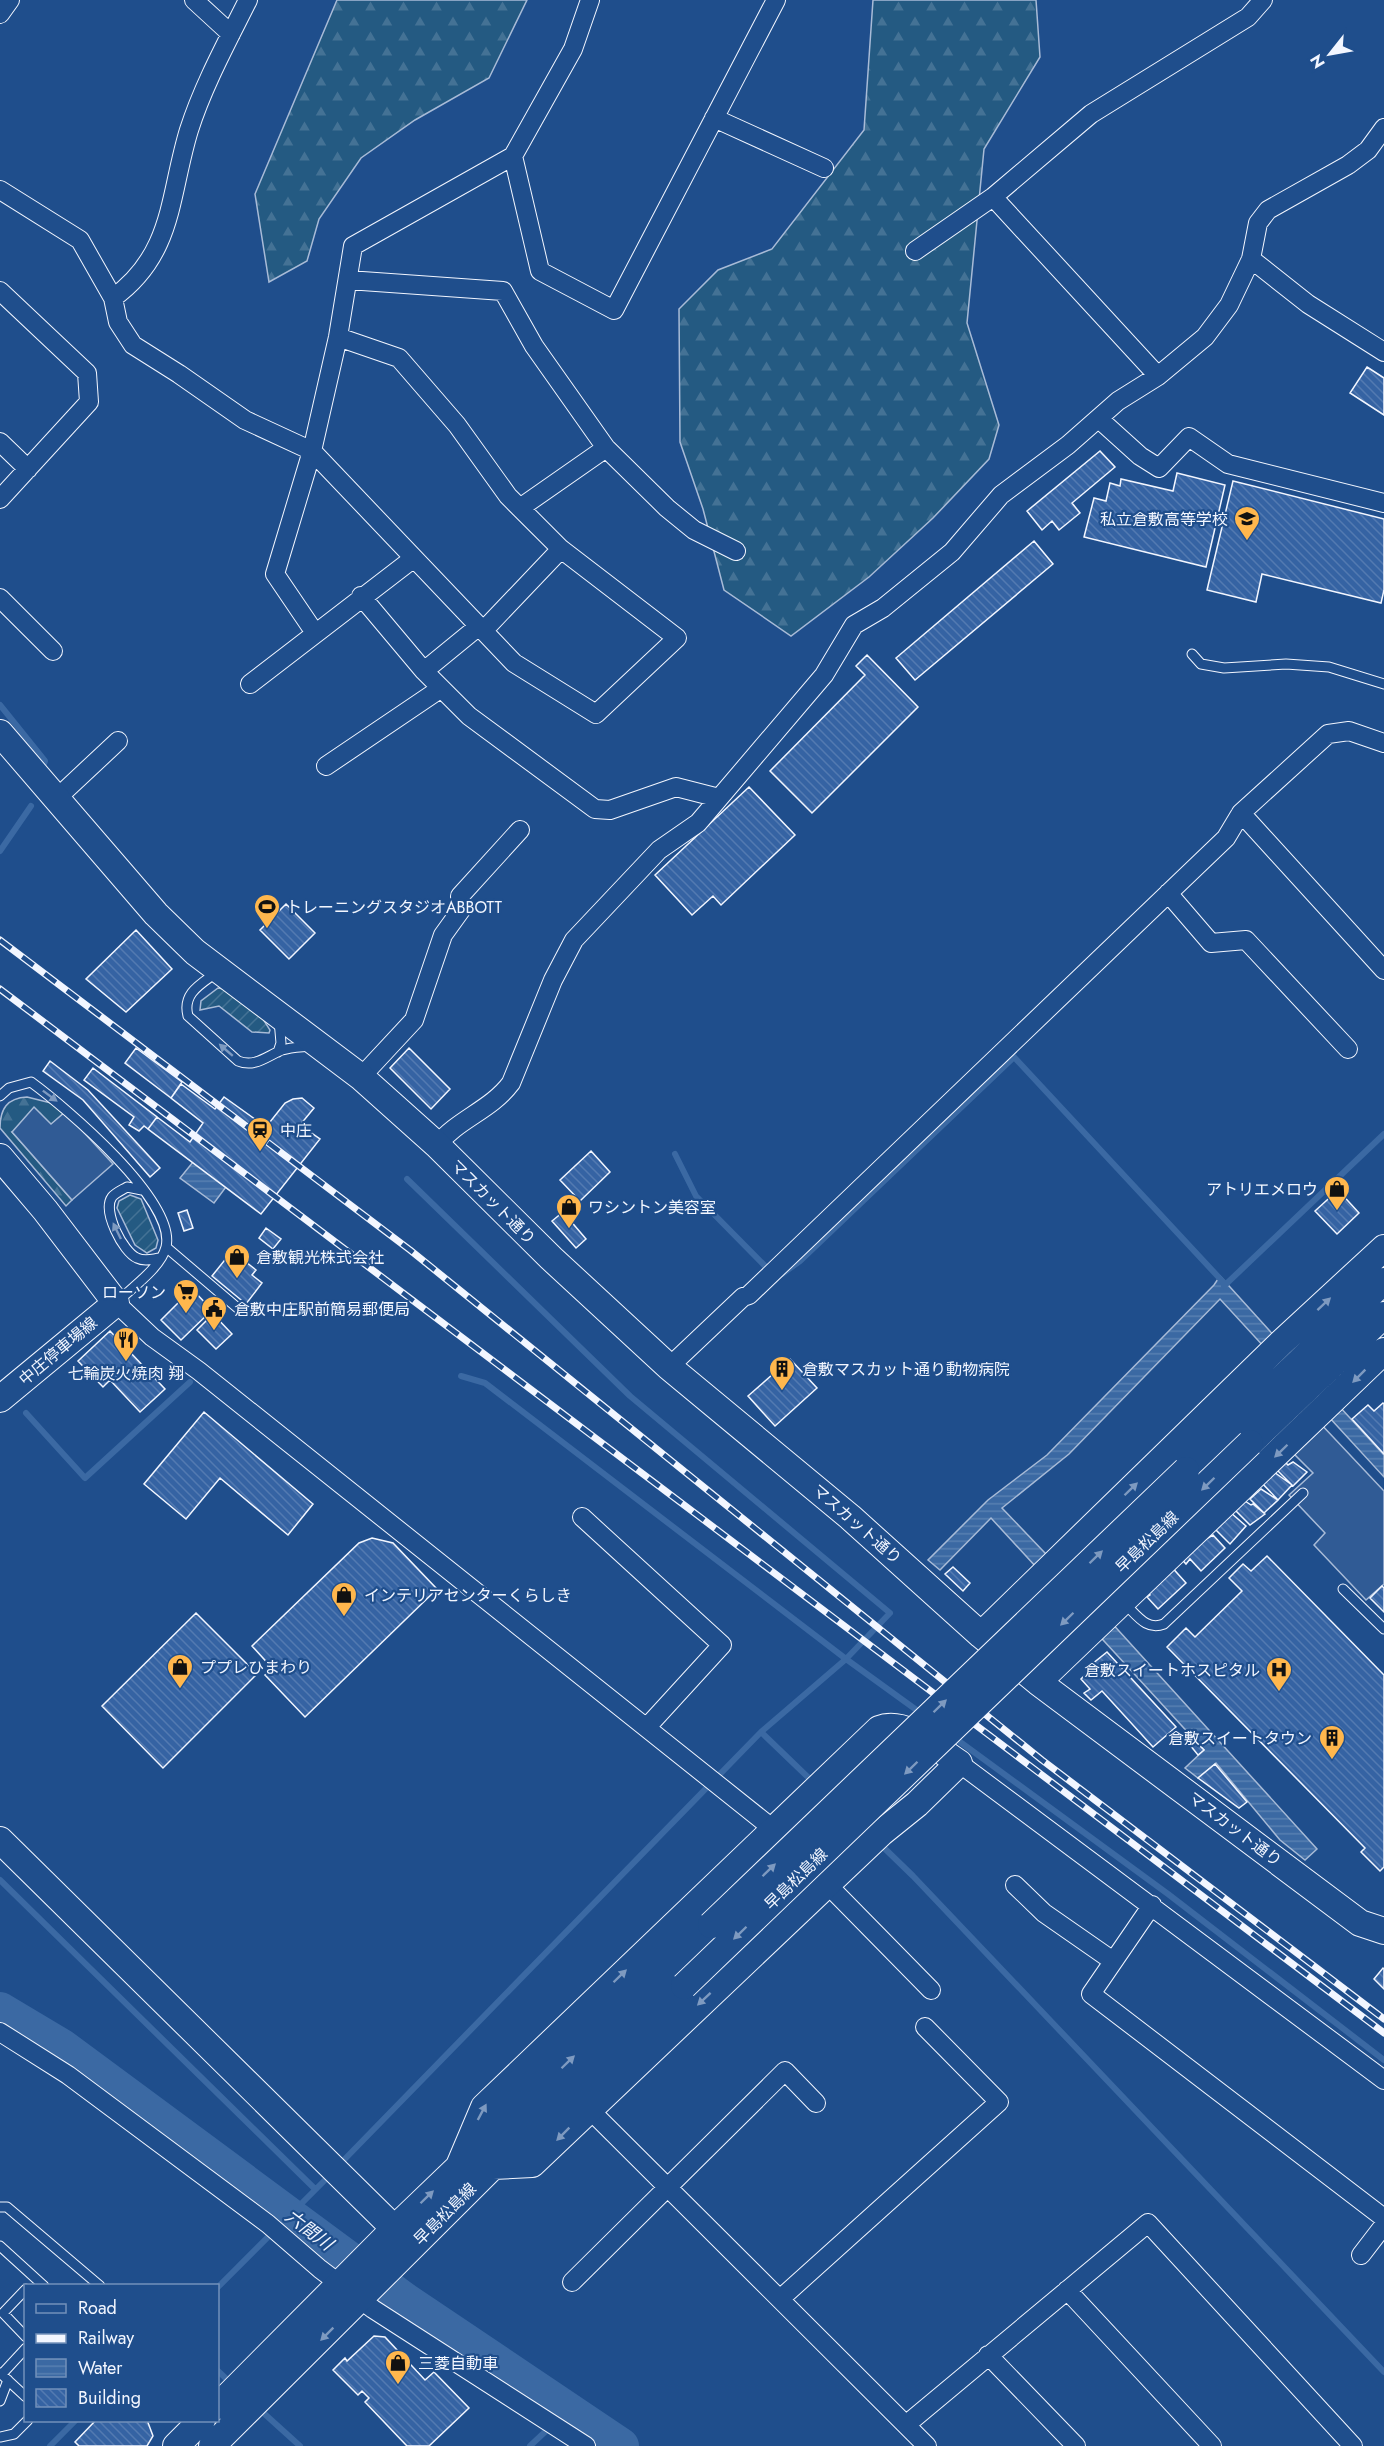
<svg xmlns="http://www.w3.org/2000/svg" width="1384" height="2446" font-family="Jost,'Noto Sans JP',sans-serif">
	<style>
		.forest { fill: url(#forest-firs); stroke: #a8bbd7; stroke-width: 1.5 }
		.garden { fill: url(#garden-furrows); stroke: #a8bbd7; stroke-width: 1.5 }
		.parking { fill: #305b95; stroke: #a8bbd7; stroke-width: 1.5 }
		.water { fill: url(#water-rules); stroke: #a8bbd7; stroke-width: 1.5 }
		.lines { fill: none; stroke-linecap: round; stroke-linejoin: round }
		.stream { stroke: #3b69a3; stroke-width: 6 }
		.river { stroke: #3b69a3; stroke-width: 36 }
		.building { fill: url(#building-back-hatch); stroke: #f2f6ff; stroke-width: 1.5 }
		.lane-casing { stroke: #f2f6ff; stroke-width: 11 }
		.street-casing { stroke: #f2f6ff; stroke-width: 20 }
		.secondary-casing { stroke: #f2f6ff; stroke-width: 28 }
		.lane { stroke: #1f4e8c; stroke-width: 9 }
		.street { stroke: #1f4e8c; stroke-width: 18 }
		.secondary { stroke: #1f4e8c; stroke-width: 26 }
		.rail-casing { stroke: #f2f6ff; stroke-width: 7 }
		.rail { stroke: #1f4e8c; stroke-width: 4.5; stroke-dasharray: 14; stroke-linecap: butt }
		.secondary-bridge-casing { stroke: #f2f6ff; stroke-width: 28; stroke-linecap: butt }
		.secondary-bridge { stroke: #1f4e8c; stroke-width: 26 }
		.oneway { fill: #7e9ac0 }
		.labels { text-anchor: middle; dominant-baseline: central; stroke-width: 4.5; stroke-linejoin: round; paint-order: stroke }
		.poi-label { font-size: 16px; fill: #f2f6ff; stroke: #1f4e8c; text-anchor: start }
		.street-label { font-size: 16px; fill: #f2f6ff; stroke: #1f4e8c }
		.water-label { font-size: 18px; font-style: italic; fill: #f2f6ff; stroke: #1f4e8c }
	</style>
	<defs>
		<pattern id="forest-firs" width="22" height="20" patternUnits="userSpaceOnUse" patternTransform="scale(1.5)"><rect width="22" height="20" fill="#245a82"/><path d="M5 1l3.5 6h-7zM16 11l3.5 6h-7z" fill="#447295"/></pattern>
		<pattern id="garden-furrows" width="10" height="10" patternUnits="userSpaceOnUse" patternTransform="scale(1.5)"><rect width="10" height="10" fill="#245a82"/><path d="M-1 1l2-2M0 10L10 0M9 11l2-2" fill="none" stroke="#447295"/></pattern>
		<pattern id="water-rules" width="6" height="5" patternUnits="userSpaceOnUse" patternTransform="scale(1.5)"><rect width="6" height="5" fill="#3b69a3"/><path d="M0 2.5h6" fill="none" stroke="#587fb1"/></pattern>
		<pattern id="building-back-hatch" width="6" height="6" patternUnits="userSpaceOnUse" patternTransform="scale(1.5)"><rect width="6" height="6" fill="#3563a3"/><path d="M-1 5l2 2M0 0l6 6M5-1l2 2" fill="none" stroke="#537ab1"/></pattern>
	</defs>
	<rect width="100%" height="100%" fill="#1f4e8c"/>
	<path class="forest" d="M337,0H527L489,78L415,120L361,158L319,219L307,261L269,282L255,194Z
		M873,0H1036L1040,57L984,149L967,323L999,425L989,459L933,518L869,577L791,636L724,590L703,509L680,442L679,309L718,270L772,249L864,130Z
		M27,1097L51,1103L65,1112L51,1125L12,1132L72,1200L66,1206L0,1128C0,1109 7,1098 27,1097Z"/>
	<path class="garden" d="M218,988L224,989L263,1019L270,1030L269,1033L252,1032L219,1006L200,1010L201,1001Z
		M130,1195L141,1199L158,1240L156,1248L147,1253L135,1245L117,1208L119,1201Z"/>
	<path class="parking" d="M34,1107L51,1124L65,1112L113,1164L72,1200L12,1132Z
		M1318,1421L1384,1491V1584L1366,1600L1314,1545L1325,1533L1289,1495L1313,1473L1289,1449Z"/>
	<path class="water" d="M193,1162L226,1187L214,1203L180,1178Z
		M1220,1276L1277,1339L1266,1349L1220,1299L1069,1454L1002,1508L1109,1620L1317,1849L1305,1860L1280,1840L1216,1763L1198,1778L1185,1768L1204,1750L991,1518L940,1570L928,1560L988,1500L1047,1455L1214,1285Z
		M1339,1406L1384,1455V1477L1328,1416Z"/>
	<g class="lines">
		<path class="stream" d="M0,705L45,761L44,764
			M0,851L31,806
			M675,1154L696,1196L770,1271
			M407,1179L630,1396L890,1613L846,1659L485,1383L461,1376
			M782,1274L800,1261L1014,1057L1224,1283
			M1224,1286L1384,1134
			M26,1413L85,1478L190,1382
			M761,1732L814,1783
			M952,1736L1168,1894L1384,2060
			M879,1843L913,1876L1384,2372
			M0,1880L315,2189
			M339,2165L761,1732L846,1659L922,1714
			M218,2287L330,2175
			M218,2371L233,2385
			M258,2408L300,2446
			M557,2415L563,2406
			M50,2446L76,2420
			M530,2446L547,2430"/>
		<path class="river" d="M0,2010L62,2047L404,2300L621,2446"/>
	</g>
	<path class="building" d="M1367,367L1384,378V415L1350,393Z
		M1100,451L1115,467L1072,503L1080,513L1059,530L1052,521L1042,530L1027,511Z
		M1177,473L1225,485L1206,567L1084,537L1094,498L1106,501L1110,483L1120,486L1121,479L1173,491Z
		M1233,481L1384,519V590L1381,603L1262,574L1256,602L1207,590Z
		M1034,541L1053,564L915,680L896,658Z
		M867,655L918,707L812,813L770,771L865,675L856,666Z
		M749,787L795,835L721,905L713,896L692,915L655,875Z
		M286,904L315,933L289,959L260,930Z
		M136,930L172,969L126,1012L86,979Z
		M136,1048L182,1082L171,1098L125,1063Z
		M409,1048L450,1089L431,1109L390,1068Z
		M50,1061L88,1090L160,1168L150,1177L83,1100L43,1071Z
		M93,1068L157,1117L148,1129L144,1126L139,1131L129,1125L134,1117L84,1080Z
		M181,1084L215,1109L224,1097L266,1127L285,1103L293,1099L302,1098L314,1108L300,1125L320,1139L261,1214L148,1129L157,1117L190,1142L203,1123L171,1098Z
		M591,1151L610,1172L580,1201L560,1180Z
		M1338,1190L1359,1213L1337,1234L1315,1211Z
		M187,1210L193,1228L184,1231L178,1213Z
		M563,1212L586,1239L576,1248L552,1221Z
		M266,1228L281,1239L273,1249L259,1238Z
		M232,1251L256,1270L252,1275L262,1283L246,1304L212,1276Z
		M192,1289L212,1310L181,1340L161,1320Z
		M213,1314L232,1334L216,1349L197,1330Z
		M110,1331L165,1389L140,1412L110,1380L103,1387L78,1361Z
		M790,1359L817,1388L775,1426L748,1396Z
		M1383,1403L1384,1404V1454L1352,1419L1368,1405L1374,1411Z
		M204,1412L313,1504L288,1535L220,1478L186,1519L144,1484Z
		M1282,1459L1288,1465L1293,1462L1307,1472L1293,1486L1275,1468Z
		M1274,1472L1292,1485L1278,1500L1261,1482Z
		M1261,1489L1278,1500L1264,1513L1250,1499Z
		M1242,1499L1251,1505L1253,1504L1265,1514L1250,1525L1233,1508Z
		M1230,1512L1246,1526L1230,1544L1212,1526Z
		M1213,1535L1225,1548L1201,1571L1190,1559L1186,1564L1178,1555Z
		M372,1538L393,1543L437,1589L305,1717L265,1675L272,1668L252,1646L359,1543Z
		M1267,1556L1384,1675V1867L1380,1871L1361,1852L1365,1848L1167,1647L1186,1628L1195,1637L1242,1591L1229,1578L1243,1564L1251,1571Z
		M1169,1564L1186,1583L1158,1609L1147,1597L1150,1595L1143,1588Z
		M953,1567L970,1583L963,1591L945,1574Z
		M1382,1586L1384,1588V1612L1370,1598Z
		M196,1613L257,1674L163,1768L102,1706Z
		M1107,1652L1176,1727L1153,1747L1102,1691L1091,1700L1084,1693L1090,1689L1081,1679L1088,1672L1086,1669Z
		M1195,1741L1204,1750L1198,1755L1190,1745Z
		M1215,1764L1247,1802L1239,1808L1198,1778Z
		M1383,1968L1384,1969V1989L1374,1979Z
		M374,2336L385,2337L425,2380L434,2372L469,2408L429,2446H407L365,2402L369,2398L362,2391L358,2395L333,2370L345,2358L347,2361Z
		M96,2420H147L153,2436L147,2446H79L75,2442Z"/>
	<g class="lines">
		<defs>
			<path id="lane" d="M1192,654L1201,664L1224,668L1286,664L1329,667L1384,684
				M217,972C201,984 182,993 188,1016L238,1061C255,1068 267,1056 282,1050C291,1047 301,1047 310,1046
				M278,1052L281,1043L279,1020
				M0,1096L9,1088L31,1082C65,1107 177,1201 166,1247C161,1267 133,1287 118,1301
				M142,1190L127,1187C122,1190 115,1193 112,1197C102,1211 123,1252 137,1258C145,1262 152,1259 160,1258
				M166,1247L240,1310
				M1343,1589L1384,1629
				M1124,1603C1137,1615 1146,1631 1164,1624L1303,1493
				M0,2207H7L100,2286
				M0,2246L44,2286
				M26,2289L3,2313L26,2337
				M0,2373L26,2397
				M2,2374L26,2348
				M0,2401L8,2380
				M0,2437L14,2434L28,2420"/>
			<path id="street" d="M194,0L231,34
				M0,14L10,0
				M714,118L824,168
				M513,156L540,271L614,310L776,0
				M0,190L80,240L113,298L118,322L133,345L179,374L245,420L312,451L514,663L596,714L677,638L561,549L508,496L457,425L399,358L338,337
				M993,197L1158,376
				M915,251L993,197L1091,114L1248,17L1263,0
				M1251,259L1308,304L1384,352
				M348,280L503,291L534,346L606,448L667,508L694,530L736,551
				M0,291L87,373L89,402L0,499
				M113,298C174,254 169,195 189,130C203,86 227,42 248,0
				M1099,419L1140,456L1159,468L1189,437L1228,464L1384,503
				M0,442L28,469
				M520,508L606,448
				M361,596L424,671L469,716L595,809L610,810L676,787L719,798
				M0,598L53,651
				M483,631L561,549
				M315,633L275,574L312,451L338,337L353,246L513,156L573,49L590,0
				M424,671L479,626
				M250,684L414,558
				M326,766L440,689
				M56,799L118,741
				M1241,813L1384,970
				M1168,893L1211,943L1246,940L1348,1049
				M361,1077L414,1020L443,935L461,910L460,896L520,830
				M437,1145C458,1119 491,1110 511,1083L553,980L574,940L659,850L698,823L824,675L854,625L883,608L952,552L1001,495L1068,445L1118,401L1158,376L1205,337L1229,305L1251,259L1258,223L1268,210L1348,165L1368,150L1384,128
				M116,1303L152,1337L199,1371L782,1836
				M669,1367L743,1297L749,1295L1226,838L1241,813L1328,734L1349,731L1384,743
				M582,1517L722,1645L647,1727
				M959,1763L1384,2080
				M819,1876L931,1990
				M1015,1885L1044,1913L1113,1961
				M1152,1905L1091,1994L1384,2218
				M0,2032L68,2075L268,2224L320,2269L373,2309L586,2446
				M588,2108L927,2446
				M1361,2255L1384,2225
				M572,2282L785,2071L816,2103
				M1067,2290L1212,2446
				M780,2299L999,2102L925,2027
				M988,2355L1076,2446
				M907,2424L1148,2223L1353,2446"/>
			<path id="secondary" d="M0,733L156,914L195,952L361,1077L437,1145L551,1258L669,1367L850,1517L981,1635L1038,1682L1360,1923L1384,1931
				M0,1157L45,1210L116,1303L0,1399
				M1250,1443L1384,1315
				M1186,1470L1384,1281
				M981,1635L1281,1343L1384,1248
				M1038,1682L1384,1351
				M0,1840L406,2240
				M459,2166L484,2107L879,1729C906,1718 937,1749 959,1763L917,1804L881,1833L532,2164L493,2166
				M218,2406L394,2229L711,1925
				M176,2446L202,2420
				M212,2446L493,2166L684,1986"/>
		</defs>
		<use href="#lane" class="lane-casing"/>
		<use href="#street" class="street-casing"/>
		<use href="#secondary" class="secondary-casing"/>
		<use href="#lane" class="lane"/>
		<use href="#street" class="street"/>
		<use href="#secondary" class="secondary"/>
		<defs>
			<path id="rail" d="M0,940L410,1250L1042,1760L1384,2019
				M0,989L1384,2033"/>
		</defs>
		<use href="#rail" class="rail-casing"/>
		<use href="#rail" class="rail"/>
		<defs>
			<path id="secondary-bridge" d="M711,1925L1186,1470
				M684,1986L1250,1443"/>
		</defs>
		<use href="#secondary-bridge" class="secondary-bridge-casing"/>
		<use href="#secondary-bridge" class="secondary-bridge"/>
	</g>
	<defs><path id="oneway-solid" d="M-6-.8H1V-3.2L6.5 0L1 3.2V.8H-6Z" transform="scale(1.5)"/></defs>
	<g class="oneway">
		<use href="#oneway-solid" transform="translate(226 1050) rotate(-139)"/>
		<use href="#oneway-solid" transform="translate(50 1096) rotate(37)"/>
		<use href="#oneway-solid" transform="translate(117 1231) rotate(-116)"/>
		<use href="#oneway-solid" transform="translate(1324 1304) rotate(-43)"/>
		<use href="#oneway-solid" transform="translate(1359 1376) rotate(135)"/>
		<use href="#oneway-solid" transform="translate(1281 1451) rotate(136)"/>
		<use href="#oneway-solid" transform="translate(1208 1484) rotate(136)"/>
		<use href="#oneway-solid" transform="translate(1131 1489) rotate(-44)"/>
		<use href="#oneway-solid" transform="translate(1096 1557) rotate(-44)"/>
		<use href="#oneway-solid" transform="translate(1067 1619) rotate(136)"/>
		<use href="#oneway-solid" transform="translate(940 1706) rotate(-44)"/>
		<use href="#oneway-solid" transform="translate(911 1768) rotate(136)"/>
		<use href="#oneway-solid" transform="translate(769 1870) rotate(-44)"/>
		<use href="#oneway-solid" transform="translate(740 1933) rotate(136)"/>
		<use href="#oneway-solid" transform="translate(620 1976) rotate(-44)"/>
		<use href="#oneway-solid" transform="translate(704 1999) rotate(137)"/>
		<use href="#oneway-solid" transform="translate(568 2062) rotate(-44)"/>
		<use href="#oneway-solid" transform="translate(482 2112) rotate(-62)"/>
		<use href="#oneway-solid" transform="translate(563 2134) rotate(135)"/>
		<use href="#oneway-solid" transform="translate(427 2197) rotate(-44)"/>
		<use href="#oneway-solid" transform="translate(327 2334) rotate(135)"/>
	</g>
	<defs>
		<symbol id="school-pin" viewBox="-11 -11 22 30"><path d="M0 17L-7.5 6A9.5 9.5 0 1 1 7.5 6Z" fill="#ffb74d" stroke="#1f4e8c"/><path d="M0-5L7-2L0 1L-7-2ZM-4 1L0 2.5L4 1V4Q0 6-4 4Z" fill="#111"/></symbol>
		<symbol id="stadium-pin" viewBox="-11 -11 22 30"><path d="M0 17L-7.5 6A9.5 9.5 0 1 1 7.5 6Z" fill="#ffb74d" stroke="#1f4e8c"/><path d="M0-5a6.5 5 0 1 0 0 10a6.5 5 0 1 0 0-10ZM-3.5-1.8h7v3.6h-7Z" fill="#111"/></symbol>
		<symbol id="station-pin" viewBox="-11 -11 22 30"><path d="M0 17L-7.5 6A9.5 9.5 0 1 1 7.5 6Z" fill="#ffb74d" stroke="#1f4e8c"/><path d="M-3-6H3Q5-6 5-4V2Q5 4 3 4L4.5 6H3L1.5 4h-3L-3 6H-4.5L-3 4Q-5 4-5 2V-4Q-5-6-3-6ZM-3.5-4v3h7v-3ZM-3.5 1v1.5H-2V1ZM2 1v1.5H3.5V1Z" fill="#111"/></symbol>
		<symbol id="shop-pin" viewBox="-11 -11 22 30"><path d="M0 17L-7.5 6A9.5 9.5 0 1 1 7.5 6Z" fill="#ffb74d" stroke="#1f4e8c"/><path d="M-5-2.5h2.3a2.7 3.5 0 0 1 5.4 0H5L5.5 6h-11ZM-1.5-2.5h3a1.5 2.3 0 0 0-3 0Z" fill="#111"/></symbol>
		<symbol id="supermarket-pin" viewBox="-11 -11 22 30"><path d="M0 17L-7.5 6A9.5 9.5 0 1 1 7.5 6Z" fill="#ffb74d" stroke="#1f4e8c"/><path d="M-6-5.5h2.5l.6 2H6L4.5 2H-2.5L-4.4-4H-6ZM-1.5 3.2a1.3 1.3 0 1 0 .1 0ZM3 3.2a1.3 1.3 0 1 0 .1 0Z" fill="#111"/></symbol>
		<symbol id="civic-pin" viewBox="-11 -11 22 30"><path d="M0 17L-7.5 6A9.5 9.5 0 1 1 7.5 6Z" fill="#ffb74d" stroke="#1f4e8c"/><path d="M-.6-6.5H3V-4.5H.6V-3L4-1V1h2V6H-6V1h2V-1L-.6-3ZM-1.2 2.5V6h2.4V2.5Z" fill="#111"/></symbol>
		<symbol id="restaurant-pin" viewBox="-11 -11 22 30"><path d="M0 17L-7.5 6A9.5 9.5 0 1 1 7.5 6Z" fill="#ffb74d" stroke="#1f4e8c"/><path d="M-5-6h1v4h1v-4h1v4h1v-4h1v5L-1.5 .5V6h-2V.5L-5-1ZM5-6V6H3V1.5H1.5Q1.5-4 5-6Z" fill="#111"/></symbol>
		<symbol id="building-pin" viewBox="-11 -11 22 30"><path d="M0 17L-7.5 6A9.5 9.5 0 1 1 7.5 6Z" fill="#ffb74d" stroke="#1f4e8c"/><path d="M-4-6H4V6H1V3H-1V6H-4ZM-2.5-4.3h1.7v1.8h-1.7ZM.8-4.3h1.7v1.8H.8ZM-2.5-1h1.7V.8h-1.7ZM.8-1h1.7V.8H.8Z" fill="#111"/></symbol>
		<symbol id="hospital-pin" viewBox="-11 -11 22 30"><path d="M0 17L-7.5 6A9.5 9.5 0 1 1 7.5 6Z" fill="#ffb74d" stroke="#1f4e8c"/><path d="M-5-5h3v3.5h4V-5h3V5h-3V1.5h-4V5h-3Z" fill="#111"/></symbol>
	</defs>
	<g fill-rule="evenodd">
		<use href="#school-pin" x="1232" y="504" width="30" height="40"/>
		<use href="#stadium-pin" x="252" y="892" width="30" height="40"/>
		<use href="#station-pin" x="245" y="1115" width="30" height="40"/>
		<use href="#shop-pin" x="1322" y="1174" width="30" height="40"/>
		<use href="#shop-pin" x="554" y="1192" width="30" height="40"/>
		<use href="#shop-pin" x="222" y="1242" width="30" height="40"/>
		<use href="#supermarket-pin" x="171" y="1277" width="30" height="40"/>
		<use href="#civic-pin" x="199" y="1294" width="30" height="40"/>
		<use href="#restaurant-pin" x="111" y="1325" width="30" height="40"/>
		<use href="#building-pin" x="767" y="1354" width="30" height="40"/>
		<use href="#shop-pin" x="329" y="1580" width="30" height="40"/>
		<use href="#shop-pin" x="165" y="1652" width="30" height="40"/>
		<use href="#hospital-pin" x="1264" y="1655" width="30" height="40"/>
		<use href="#building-pin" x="1317" y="1723" width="30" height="40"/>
		<use href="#shop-pin" x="383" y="2348" width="30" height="40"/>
	</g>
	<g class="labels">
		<g class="poi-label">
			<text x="1228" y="519" text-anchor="end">私立倉敷高等学校</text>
			<text x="286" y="907">トレーニングスタジオABBOTT</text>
			<text x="280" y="1130">中庄</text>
			<text x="1318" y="1189" text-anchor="end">アトリエメロウ</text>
			<text x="588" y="1207">ワシントン美容室</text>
			<text x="256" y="1257">倉敷観光株式会社</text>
			<text x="166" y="1292" text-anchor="end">ローソン</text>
			<text x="234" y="1309">倉敷中庄駅前簡易郵便局</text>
			<text x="802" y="1369">倉敷マスカット通り動物病院</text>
			<text x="126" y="1373" text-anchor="middle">七輪炭火焼肉 翔</text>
			<text x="364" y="1595">インテリアセンターくらしき</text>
			<text x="200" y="1667">ププレひまわり</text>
			<text x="1260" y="1670" text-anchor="end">倉敷スイートホスピタル</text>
			<text x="1312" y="1738" text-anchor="end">倉敷スイートタウン</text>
			<text x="418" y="2363">三菱自動車</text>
		</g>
		<g class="street-label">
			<text transform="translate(493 1202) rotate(45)">マスカット通り</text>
			<text transform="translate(58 1351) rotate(-40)">中庄停車場線</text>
			<text transform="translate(857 1524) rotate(41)">マスカット通り</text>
			<text transform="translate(1147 1542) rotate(-44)">早島松島線</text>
			<text transform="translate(1235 1829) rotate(37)">マスカット通り</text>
			<text transform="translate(796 1879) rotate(-44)">早島松島線</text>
			<text transform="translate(445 2214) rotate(-45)">早島松島線</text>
		</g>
		<g class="water-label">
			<text transform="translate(309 2230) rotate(37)">六間川</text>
		</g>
	</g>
	<rect x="24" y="2284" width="195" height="138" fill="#1f4e8c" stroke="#7391ba" stroke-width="1.5"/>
	<rect x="36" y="2304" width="30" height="9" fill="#1f4e8c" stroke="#7391ba" stroke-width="1.5"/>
	<text x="78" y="2314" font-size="18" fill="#f2f6ff">Road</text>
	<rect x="36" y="2334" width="30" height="9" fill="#f2f6ff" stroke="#7391ba" stroke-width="1.5"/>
	<text x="78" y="2344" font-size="18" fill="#f2f6ff">Railway</text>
	<rect x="36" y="2359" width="30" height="18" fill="url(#water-rules)" stroke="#7391ba" stroke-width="1.5"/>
	<text x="78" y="2374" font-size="18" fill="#f2f6ff">Water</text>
	<rect x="36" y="2389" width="30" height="18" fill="url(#building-back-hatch)" stroke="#7391ba" stroke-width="1.5"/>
	<text x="78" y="2404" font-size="18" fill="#f2f6ff">Building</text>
	<g transform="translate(1330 54) rotate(239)" stroke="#1f4e8c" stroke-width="4.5" paint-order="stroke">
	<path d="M0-4.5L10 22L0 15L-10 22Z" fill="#f2f6ff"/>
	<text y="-9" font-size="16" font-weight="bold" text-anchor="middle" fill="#f2f6ff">N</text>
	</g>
</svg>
